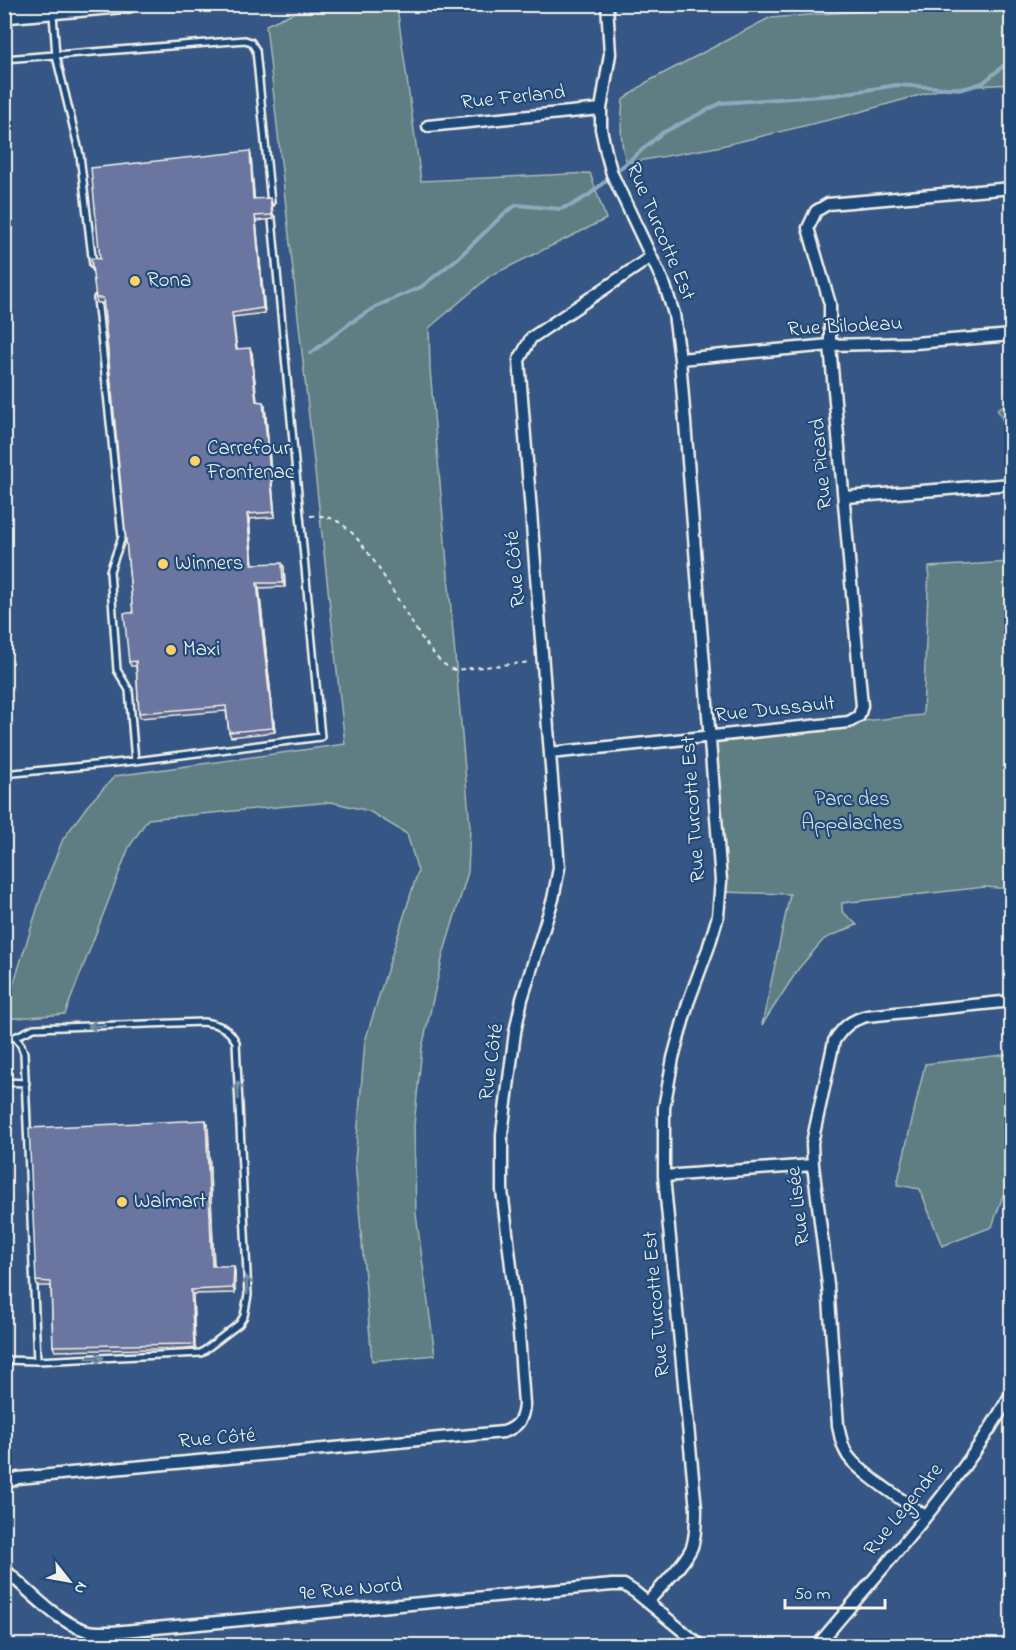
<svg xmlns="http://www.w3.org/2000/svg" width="1016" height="1650" font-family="'Indie Flower',sans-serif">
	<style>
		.green { fill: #5e7e83; stroke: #a9b8b6; stroke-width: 1.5 }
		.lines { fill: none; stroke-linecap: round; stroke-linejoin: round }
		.stream { stroke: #8baabe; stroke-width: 4 }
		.lane-casing { stroke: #f4f1e8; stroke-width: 10 }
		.street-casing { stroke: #f4f1e8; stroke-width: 15 }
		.secondary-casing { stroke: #f4f1e8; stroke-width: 20 }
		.path { stroke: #f4f1e8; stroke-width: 2; stroke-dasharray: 4.5 4.5; stroke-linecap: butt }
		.lane { stroke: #1f4a7a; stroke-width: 5 }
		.street { stroke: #1f4a7a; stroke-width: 10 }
		.secondary { stroke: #1f4a7a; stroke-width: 15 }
		.wall { fill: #5b658a; stroke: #f4f1e8; stroke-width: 1.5 }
		.shaded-wall { fill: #4a5270; stroke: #f4f1e8; stroke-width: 1.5 }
		.building { fill: #6a75a0; stroke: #f4f1e8; stroke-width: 1.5 }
		.oneway { stroke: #748da6 }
		.poi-dot { fill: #ffd166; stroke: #1f4a7a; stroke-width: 2 }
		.labels { text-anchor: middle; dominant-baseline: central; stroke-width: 4.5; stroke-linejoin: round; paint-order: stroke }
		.street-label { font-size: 21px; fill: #f4f1e8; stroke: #1f4a7a }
		.poi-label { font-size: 21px; fill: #f4f1e8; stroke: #1f4a7a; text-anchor: start }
		.park-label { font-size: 21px; fill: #dee0d9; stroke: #1f4a7a }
	</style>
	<rect width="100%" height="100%" fill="#365785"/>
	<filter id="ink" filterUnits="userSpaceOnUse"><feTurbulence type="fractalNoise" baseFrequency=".0167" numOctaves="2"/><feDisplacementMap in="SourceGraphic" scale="12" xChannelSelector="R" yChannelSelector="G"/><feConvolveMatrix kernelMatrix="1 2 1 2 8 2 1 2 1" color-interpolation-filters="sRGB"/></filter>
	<g filter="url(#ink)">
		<path class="green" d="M940,5H1011V84L945,88L845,116L717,147L627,163C619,142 621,122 623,100L647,82L769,18Z
			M397,7L421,181L590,173L606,219L490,276L429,328L430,369L470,827L468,872L443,955L422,1048L414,1125L416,1214L435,1355L372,1361L355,1161L365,1041L418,871L407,834L369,811L331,802L148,819L129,847L65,1014L5,1019L4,1014L46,881L63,839L88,805L115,776L345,744L266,25L295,12Z
			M1011,401V436L997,409Z
			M1011,562V889L985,887L842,903V911L857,925L824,939L799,968L762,1025L790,894L720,892L708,736L923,715L929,567Z
			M1011,1054V1177L1009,1178L992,1227L942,1246L920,1189L897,1185L925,1064Z"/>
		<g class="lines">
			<path class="stream" d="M311,353L350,323L377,306L421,287L458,258L507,211L517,205L560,209L572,205L589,195L662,133L721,103L835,95L897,85L963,89L983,83L1003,66L1012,64"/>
			<defs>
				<path id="lane" d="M53,14L56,56L80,155L93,265
					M4,59L245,40L251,42L256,50L271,203
					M97,298L122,537L110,571L117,670L129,690L135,761
					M4,774L135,761L321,737L272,219
					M15,1037L21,1045L24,1053L37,1361
					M4,1038L15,1037L34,1028L203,1022C218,1024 229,1028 236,1042L248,1295L244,1316L239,1324L201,1353L37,1361L4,1360
					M4,1082L26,1083"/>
				<path id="street" d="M607,4L610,54L601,109V129L606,152L612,174L665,286L674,314L680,359L721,881L718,916L708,949L688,1003L673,1058L664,1108V1176L696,1509C696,1521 696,1535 692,1547C684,1565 661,1586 648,1602
					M428,126L601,109
					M680,359L830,345L915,343L1012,335
					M845,497L1012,484
					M550,753L849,722L859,716L862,706L830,345V304L808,228L816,211L828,204L1012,188
					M664,1176L813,1165
					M4,1484L18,1478L503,1432C518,1427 523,1420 524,1404L519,1334L502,1190V1134L515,1032L522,999L553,899L559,868L519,360L531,338L651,257
					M925,1516C906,1502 861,1474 848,1456C842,1447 840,1436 838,1425L828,1285L813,1165L812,1143L834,1041C843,1027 851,1020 867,1016L1012,1001
					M4,1569C26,1588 57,1622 85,1630C94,1633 104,1632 113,1632L612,1585H624L635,1592L701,1646
					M817,1646C885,1564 960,1485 1012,1392"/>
				<path id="secondary" d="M4,15L129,4"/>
			</defs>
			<use href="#lane" class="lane-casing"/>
			<use href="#street" class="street-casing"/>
			<use href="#secondary" class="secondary-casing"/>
			<path class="path" d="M310,516C318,515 329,516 337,521C367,537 402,611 424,641C433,653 440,664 454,670L531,662"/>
			<use href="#lane" class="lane"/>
			<use href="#street" class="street"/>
			<use href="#secondary" class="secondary"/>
		</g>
		<path class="wall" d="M250,151L251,156L254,199L272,203L273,219L256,221L265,313L233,317L237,349L252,353L257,401L265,406L275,517L249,519L253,564L284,567L285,587L259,588L275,732L231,737L229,732L226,711L140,718L139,713L136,666H131L129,662L133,613L104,303H97L96,298L100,259Z
			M208,1125L214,1266L235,1271V1293L193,1294L195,1348L55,1351L53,1346L51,1286H37L36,1281Z"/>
		<path class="shaded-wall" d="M250,151L251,156L255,204L253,199Z
			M270,198L272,203L273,219L272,215Z
			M255,216L256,221L265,313L263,308Z
			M250,348L252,353L257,406L256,401Z
			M263,402L265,406L275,517L274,512Z
			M247,514L249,519L253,569L252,564Z
			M282,563L284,567L285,587L283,583Z
			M257,583L259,588L275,732L273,728Z
			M206,1120L208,1125L214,1271L212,1266Z
			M234,1266L235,1271V1293L233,1288Z
			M191,1290L193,1294L195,1348L194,1344Z"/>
		<path class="building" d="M250,151L253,199L270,198L272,215L255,216L263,308L232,313L236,349L250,348L256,401L263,402L274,512L247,514L252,564L282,563L283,583H257L273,728L229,732L226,706L139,713L136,661L129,662L124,613H133L103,298H96L91,258L100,259L91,168Z
			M206,1120L212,1266H234L233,1288L191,1290L194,1344L53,1346L51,1282L36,1281L29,1128Z"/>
		<defs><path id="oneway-shaft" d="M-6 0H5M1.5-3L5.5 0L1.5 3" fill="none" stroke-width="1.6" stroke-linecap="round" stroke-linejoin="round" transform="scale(1.5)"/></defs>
		<g class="oneway">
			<use href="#oneway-shaft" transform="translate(97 1026) rotate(178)"/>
			<use href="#oneway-shaft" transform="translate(238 1090) rotate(-93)"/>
			<use href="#oneway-shaft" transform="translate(247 1285) rotate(-92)"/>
			<use href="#oneway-shaft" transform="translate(95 1358) rotate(-2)"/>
		</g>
	</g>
	<g class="poi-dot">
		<circle cx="135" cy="281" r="6"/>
		<circle cx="195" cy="461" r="6"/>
		<circle cx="163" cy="564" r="6"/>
		<circle cx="171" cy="650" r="6"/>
		<circle cx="122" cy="1202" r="6"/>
	</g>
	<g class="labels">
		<g class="street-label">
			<text transform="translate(513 98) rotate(-6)">Rue Ferland</text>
			<text transform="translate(660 232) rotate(67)">Rue Turcotte Est</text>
			<text transform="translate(845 327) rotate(-3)">Rue Bilodeau</text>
			<text transform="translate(822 464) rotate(-95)">Rue Picard</text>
			<text transform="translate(516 569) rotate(-95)">Rue Côté</text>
			<text transform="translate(775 710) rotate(-6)">Rue Dussault</text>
			<text transform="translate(694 809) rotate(-94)">Rue Turcotte Est</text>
			<text transform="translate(492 1062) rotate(-82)">Rue Côté</text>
			<text transform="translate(799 1206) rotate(-97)">Rue Lisée</text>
			<text transform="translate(657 1304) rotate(-95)">Rue Turcotte Est</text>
			<text transform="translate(217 1439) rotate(-5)">Rue Côté</text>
			<text transform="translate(904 1510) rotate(-51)">Rue Legendre</text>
			<text transform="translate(351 1590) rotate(-5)">9e Rue Nord</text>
		</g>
		<g class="poi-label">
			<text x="147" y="281">Rona</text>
			<text x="207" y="449">Carrefour<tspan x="207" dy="24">Frontenac</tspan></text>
			<text x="175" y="564">Winners</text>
			<text x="183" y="650">Maxi</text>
			<text x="134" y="1202">Walmart</text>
		</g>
		<g class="park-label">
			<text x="852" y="800">Parc des<tspan x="852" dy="24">Appalaches</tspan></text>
		</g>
	</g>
	<rect width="1016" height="1650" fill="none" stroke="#1f4a7a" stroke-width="24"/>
	<rect x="12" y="12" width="992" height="1626" fill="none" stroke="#f4f1e8" stroke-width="2" filter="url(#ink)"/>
	<g transform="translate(69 1581) rotate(121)" stroke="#1f4a7a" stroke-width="4.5" paint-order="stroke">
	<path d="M0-4.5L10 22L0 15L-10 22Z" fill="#f4f1e8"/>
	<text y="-9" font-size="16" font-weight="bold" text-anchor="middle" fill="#f4f1e8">N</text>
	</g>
	<path d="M785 1599v9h100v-9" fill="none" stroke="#f4f1e8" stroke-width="3"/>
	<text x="794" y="1599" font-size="18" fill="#f4f1e8" stroke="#1f4a7a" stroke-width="4.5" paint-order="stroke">50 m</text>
</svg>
